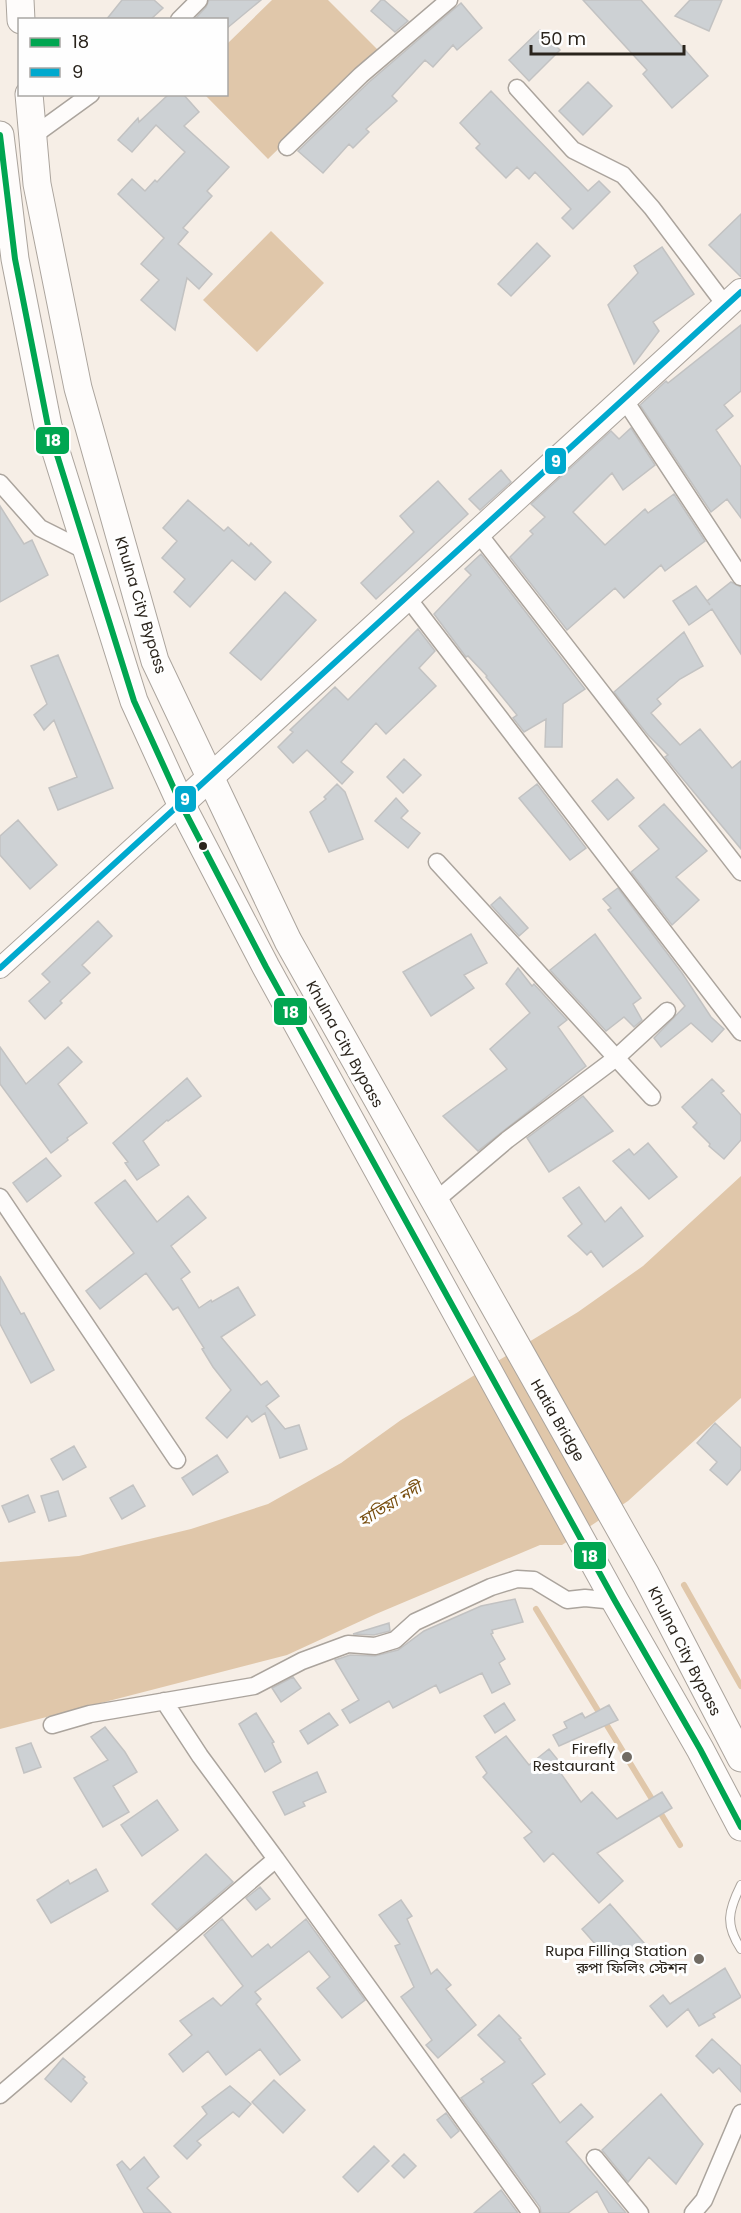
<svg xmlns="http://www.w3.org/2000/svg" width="741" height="2213" font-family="Poppins,'Noto Sans Bengali',sans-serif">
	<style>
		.water { fill: #e0c7aa }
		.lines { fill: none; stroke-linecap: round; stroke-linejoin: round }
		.stream { stroke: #e0c7aa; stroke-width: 6 }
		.building { fill: #cdd1d4; stroke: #c2c2c2; stroke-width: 1.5 }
		.service-casing { stroke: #aba49d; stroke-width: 10 }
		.minor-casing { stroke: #aba49d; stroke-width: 19 }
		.tertiary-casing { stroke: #aba49d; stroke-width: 22 }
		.primary-casing { stroke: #aba49d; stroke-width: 28 }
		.trunk-casing { stroke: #aba49d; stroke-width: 29 }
		.service { stroke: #fefcfb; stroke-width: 8 }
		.minor { stroke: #fefcfb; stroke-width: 16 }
		.tertiary { stroke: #fefcfb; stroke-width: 20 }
		.primary { stroke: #fefcfb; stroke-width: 26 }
		.trunk { stroke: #fefcfb; stroke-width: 27 }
		.bus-1-casing { stroke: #fefefe; stroke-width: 10 }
		.bus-2-casing { stroke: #fefefe; stroke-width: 10 }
		.bus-1 { stroke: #00a651; stroke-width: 6 }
		.bus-2 { stroke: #00a9ce; stroke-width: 6 }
		.bus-dot { fill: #2a241c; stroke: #fefefe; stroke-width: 2 }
		.poi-dot { fill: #716b63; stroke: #fefefe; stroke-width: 2 }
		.labels { text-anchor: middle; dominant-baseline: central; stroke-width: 6; stroke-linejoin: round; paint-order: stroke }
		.street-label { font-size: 15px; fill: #2a241c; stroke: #fefefe }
		.poi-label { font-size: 15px; fill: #2a241c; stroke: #fefefe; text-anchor: end }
		.water-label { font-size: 16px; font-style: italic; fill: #774d0e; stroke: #fefefe }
		.line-badge { stroke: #fefefe; stroke-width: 2 }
		.badge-label { font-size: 16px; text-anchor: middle; font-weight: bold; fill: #fff }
	</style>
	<rect width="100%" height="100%" fill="#f6eee6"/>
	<path class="water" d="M272,0H328L379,51L268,159L205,95L226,94L227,44Z
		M271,231L324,283L257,352L203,300Z
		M741,1176V1398L628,1501L562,1545H540L376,1614L287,1655L0,1729V1562L79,1556L191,1529L268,1504L341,1463L401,1420L578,1312L643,1266Z"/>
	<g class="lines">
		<path class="stream" d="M684,1585L741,1686
			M536,1609L680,1845"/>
	</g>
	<path class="building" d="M122,0H154L163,8L150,20H106Z
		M209,0H261L226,29V20H194L206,7Z
		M381,0H384L408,21L395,32L371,11Z
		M583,0H641L708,76L672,108L643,74L647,70Z
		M690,0H722L709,31L675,16Z
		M461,3L482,28L457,50L453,45L433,67L425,60L392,96L397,101L366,129L369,132L353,148L349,144L323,173L298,151L368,83Z
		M540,30L560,50L529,81L509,60Z
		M588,82L612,106L583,135L559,111Z
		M491,91L588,191L599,181L610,192L573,229L562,218L571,209L535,172L529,179L517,167L506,178L476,148L480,144L460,123Z
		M169,94H183L199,112L184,126L229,167L207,191L212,196L183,228L188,232L178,244L212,274L199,289L187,278L175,330L141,300L159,280L141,264L164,238L118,194L132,179L145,191L155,180L157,182L185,152L156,125L132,152L118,140L138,118L139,122Z
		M741,214V277L709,245Z
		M537,243L550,256L511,296L498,284Z
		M662,247L694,294L653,322L659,331L634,364L608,305L638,273L634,266Z
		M741,325V391L724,405L733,416L716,430L741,467V518L727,499L711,512L640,405L666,381L668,383Z
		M631,428L655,465L623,490L612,473L573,512L605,545L645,509L648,513L674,494L705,541L665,571L661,565L624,598L615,588L567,630L510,557L533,534L530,531L545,517L531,504L611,431L619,439Z
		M501,470L511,482L480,510L469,499Z
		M438,481L468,514L376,599L361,583L414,532L400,516Z
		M188,500L224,531L228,527L249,546L251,543L271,562L255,580L232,560L190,607L174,592L185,579L162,558L177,541L163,528Z
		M0,506L24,544L32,540L48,575L0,602Z
		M481,554L585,689L563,704L562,747H545L546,719L524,732L513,718L517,715L486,677L487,676L468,656L466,657L434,614L471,575L465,569Z
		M731,582L741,587V654L712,609L689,625L673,601L696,586L710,605L707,601Z
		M285,592L316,620L261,680L230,653Z
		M418,629L435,651L419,668L436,686L386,734L376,723L341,762L353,772L342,784L307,750L293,763L278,747L293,732L290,730L335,687L348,700Z
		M684,632L703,666L680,679L657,699L661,704L651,713L680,745L700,729L732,768L741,761V849L673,767L665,757L668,755L648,735L614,692Z
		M58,655L113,788L58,810L49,788L77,777L54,720L44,730L34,715L47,704L31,666Z
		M404,759L421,775L403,793L387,777Z
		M617,779L634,798L608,820L592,801Z
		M337,784L345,792L363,839L329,852L310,812L326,799L324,797Z
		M537,784L586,848L570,860L519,798Z
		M396,798L408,811L401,818L420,833L408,848L375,821Z
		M664,804L707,851L676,877L699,900L672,925L631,872L659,849L639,826Z
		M18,820L57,865L30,889L0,855V836Z
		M618,888L682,973L711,1017L724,1029L712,1042L691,1023L661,1047L654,1038L685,1006L608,910L611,908L603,899Z
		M500,897L528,928L519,936L491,905Z
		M98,921L112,936L82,965L90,973L60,1001L62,1003L45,1019L29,1001L50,982L42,974Z
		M471,934L487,963L464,975L474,988L431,1016L403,972Z
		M595,934L641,998L633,1004L642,1020L634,1027L624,1017L606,1031L550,970Z
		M518,968L532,986L534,984L567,1020L558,1027L586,1066L478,1151L443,1116L507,1069L490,1049L530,1013L506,984Z
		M0,1047L26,1084L68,1047L82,1062L58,1084L87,1123L67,1138L68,1140L51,1153L0,1084Z
		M187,1078L201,1096L168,1121L167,1120L143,1141L159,1165L137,1180L125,1163L128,1162L113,1143Z
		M712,1079L724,1091L721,1093L741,1115V1140L724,1159L709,1146L710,1144L693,1127L697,1123L682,1107Z
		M583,1096L613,1131L549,1172L527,1138Z
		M648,1143L677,1177L649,1199L613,1161L629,1149L634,1155Z
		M46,1158L61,1176L27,1202L13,1183Z
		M125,1180L157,1222L188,1196L206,1218L171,1246L190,1272L181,1279L199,1308L211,1300L212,1302L238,1287L255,1315L221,1337L261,1385L267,1381L279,1396L266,1406L285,1429L299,1425L307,1449L280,1458L265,1413L252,1422L247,1416L227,1438L206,1418L231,1390L213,1367L202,1349L204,1348L178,1307L173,1310L146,1273L100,1309L86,1291L134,1253L95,1203Z
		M579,1187L605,1222L621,1207L643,1236L603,1267L591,1251L587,1255L568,1236L582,1224L563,1198Z
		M0,1276L21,1314L24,1313L54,1370L31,1383L0,1324Z
		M715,1423L741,1448V1469L727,1485L710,1470L717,1462L697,1443Z
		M74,1446L86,1467L63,1480L51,1459Z
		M217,1455L228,1472L193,1495L182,1478Z
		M133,1485L145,1506L122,1519L110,1498Z
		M58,1491L66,1516L49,1521L41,1496Z
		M28,1495L35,1512L9,1522L2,1506Z
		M515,1599L523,1622L492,1630L493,1633L491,1634L505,1659L499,1663L510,1684L492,1693L482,1673L440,1693L436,1685L393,1708L389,1701L350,1723L342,1710L359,1700L335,1660L350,1655L375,1656L398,1650L424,1631L481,1606Z
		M389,1623L390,1631L374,1635L353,1634Z
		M293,1677L301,1688L281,1702L272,1688Z
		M504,1703L515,1720L495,1733L484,1716Z
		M609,1705L618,1720L559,1746L553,1735L567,1728L564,1722L582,1713L585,1718Z
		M256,1713L274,1742L272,1743L281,1762L265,1772L239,1724Z
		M329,1713L338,1725L308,1744L300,1731Z
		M105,1727L125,1752L137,1772L113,1786L129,1812L103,1827L74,1778L108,1760L91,1737Z
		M506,1736L529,1765L549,1749L562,1765L557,1768L581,1802L592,1792L617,1819L662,1792L672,1808L597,1853L623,1881L599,1903L553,1853L544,1862L524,1838L532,1832L483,1777L487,1773L476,1757Z
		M31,1743L41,1767L24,1773L16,1748Z
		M317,1772L326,1792L303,1802L305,1806L285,1815L273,1792Z
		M157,1800L178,1830L142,1856L121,1825Z
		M206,1854L233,1882L177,1930L152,1904Z
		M96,1869L108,1891L51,1923L37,1900L68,1880L70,1884Z
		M260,1887L270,1899L256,1910L246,1898Z
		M401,1900L412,1916L407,1919L431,1974L437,1969L451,1985L446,1989L476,2025L438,2058L426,2045L432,2040L401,1997L414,1987L395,1946L400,1944L379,1915Z
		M610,1904L644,1943L616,1968L582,1929Z
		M222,1919L252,1957L268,1944L271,1948L306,1919L365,2000L342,2018L317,1988L330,1977L309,1951L255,1992L261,1999L256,2004L300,2060L280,2075L260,2049L226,2075L208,2051L183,2072L169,2054L192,2035L180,2021L213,1998L221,2006L243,1986L204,1935Z
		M725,1968L741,1997L713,2014L715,2017L699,2026L688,2009L667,2027L650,2006L663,1995L670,2004Z
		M499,2015L521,2038L519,2039L545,2074L532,2084L560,2123L581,2104L593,2117L566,2142L626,2213H609L597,2191L568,2213H541L540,2207L461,2098L484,2082L481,2079L505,2062L478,2035Z
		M712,2039L741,2066V2092L719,2068L713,2073L696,2056Z
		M63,2058L85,2077L83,2079L87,2083L71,2102L45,2079Z
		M274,2080L305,2110L283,2133L252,2102Z
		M230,2086L251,2104L239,2117L233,2112L197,2141L201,2145L187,2159L174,2146L207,2114L202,2107Z
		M661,2094L703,2144L676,2184L649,2157L628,2182L602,2150Z
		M446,2113L459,2131L451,2138L437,2120Z
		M374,2146L389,2161L358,2192L343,2177Z
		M404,2154L416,2166L404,2178L392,2166Z
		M144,2157L159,2177L147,2188L171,2213H144L117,2165L122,2161L130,2170Z
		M501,2190L518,2213H474Z"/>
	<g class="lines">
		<defs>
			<path id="service" d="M741,1885C728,1911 725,1925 741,1949"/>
			<path id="minor" d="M179,20L199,0
				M517,88L573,150L623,175L652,208L726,306
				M33,136L91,94
				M287,147L361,75L449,0
				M624,399L741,577
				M0,483L40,528L88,552
				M478,533L741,872
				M407,597L741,1032
				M437,862L652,1097
				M0,1197L177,1460
				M434,1202L507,1140L616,1058L667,1011
				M164,1701L200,1756L276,1859
				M52,1725L90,1714L254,1686L302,1661L348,1644L375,1646L395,1640L415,1622L491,1587L517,1579L534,1580L567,1600L585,1598L615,1601
				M0,2095L276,1859L531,2213
				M595,2158L640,2213
				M693,2213L704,2200L741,2113"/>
			<path id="tertiary" d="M0,968L181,804"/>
			<path id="primary" d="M181,804L741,292"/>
			<path id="trunk" d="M20,0L21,20
				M29,94L37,184L78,388L155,661L288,941L646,1575L741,1758
				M0,135L15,259L48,426L134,701L181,804L266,967L615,1601L700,1749L741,1827"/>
		</defs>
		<use href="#service" class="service-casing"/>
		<use href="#minor" class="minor-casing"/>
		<use href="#tertiary" class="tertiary-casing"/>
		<use href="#primary" class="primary-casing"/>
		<use href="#trunk" class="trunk-casing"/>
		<use href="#service" class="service"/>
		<use href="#minor" class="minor"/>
		<use href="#tertiary" class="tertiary"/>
		<use href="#primary" class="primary"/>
		<use href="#trunk" class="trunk"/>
		<defs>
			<path id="bus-1" d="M0,135L15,259L48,426L134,701L181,804L266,967L615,1601L700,1749L741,1827"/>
			<path id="bus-2" d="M0,968L741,292"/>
		</defs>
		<use href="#bus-1" class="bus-1-casing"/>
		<use href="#bus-2" class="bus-2-casing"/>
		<use href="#bus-1" class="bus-1"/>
		<use href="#bus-2" class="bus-2"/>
	</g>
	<circle class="bus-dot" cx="203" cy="846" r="5"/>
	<g class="poi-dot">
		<circle cx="627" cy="1757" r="6"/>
		<circle cx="699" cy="1959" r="6"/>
	</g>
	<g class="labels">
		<g class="street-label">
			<text transform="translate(141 605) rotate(73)">Khulna City Bypass</text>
			<text transform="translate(345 1044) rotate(61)">Khulna City Bypass</text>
			<text transform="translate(558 1420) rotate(60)">Hatia Bridge</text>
			<text transform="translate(685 1651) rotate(63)">Khulna City Bypass</text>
		</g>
		<g class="poi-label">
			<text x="615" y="1748">Firefly<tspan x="615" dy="17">Restaurant</tspan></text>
			<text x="687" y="1950">Rupa Filling Station<tspan x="687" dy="17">রুপা ফিলিং স্টেশন</tspan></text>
		</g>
		<g class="water-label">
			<text transform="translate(390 1504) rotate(-31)">হাতিয়া নদী</text>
		</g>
	</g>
	<g class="line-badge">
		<rect x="35" y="426" width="35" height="29" rx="6" fill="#00a651"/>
		<rect x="544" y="447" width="23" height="28" rx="6" fill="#00a9ce"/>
		<rect x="174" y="785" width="23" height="28" rx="6" fill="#00a9ce"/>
		<rect x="273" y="997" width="35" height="29" rx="6" fill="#00a651"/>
		<rect x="573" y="1541" width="34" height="29" rx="6" fill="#00a651"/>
	</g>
	<g class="badge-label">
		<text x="53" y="446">18</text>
		<text x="556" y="467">9</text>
		<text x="185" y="805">9</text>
		<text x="291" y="1018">18</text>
		<text x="590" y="1562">18</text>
	</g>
	<rect x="18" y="18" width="210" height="78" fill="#fefefe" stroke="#a9a7a4" stroke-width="1.5"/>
	<rect x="30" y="38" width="30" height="9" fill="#00a651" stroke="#a9a7a4" stroke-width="1.5"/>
	<text x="72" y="48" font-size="18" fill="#2a241c">18</text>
	<rect x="30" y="68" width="30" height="9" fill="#00a9ce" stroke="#a9a7a4" stroke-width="1.5"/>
	<text x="72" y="78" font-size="18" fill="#2a241c">9</text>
	<path d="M531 45v9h153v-9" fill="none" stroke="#2a241c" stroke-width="3"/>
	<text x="540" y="45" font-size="18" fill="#2a241c" stroke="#fefefe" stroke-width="4.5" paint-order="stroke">50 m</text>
</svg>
